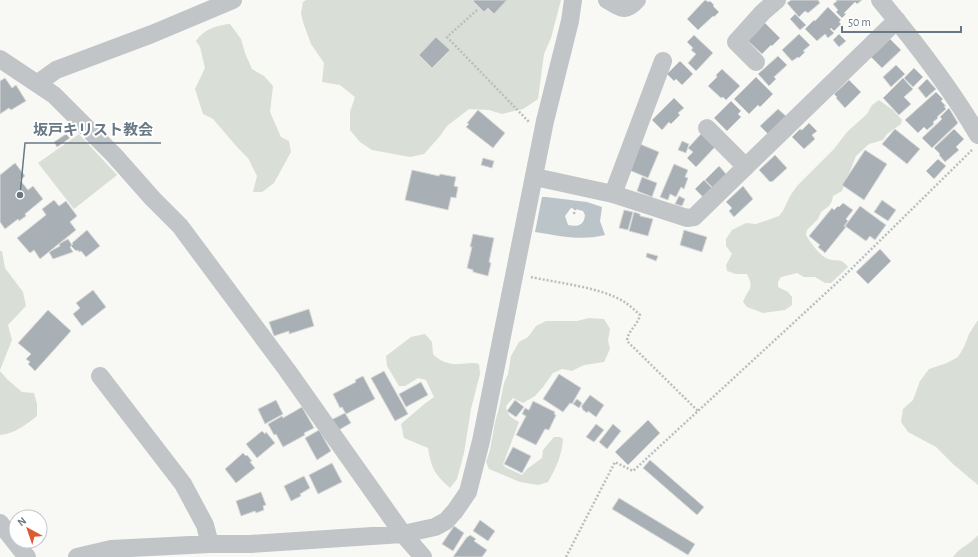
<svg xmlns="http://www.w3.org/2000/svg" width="978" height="557" font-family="'Alegreya Sans','Noto Sans JP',sans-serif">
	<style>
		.green { fill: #d9ded6 }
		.water { fill: #bbc4c9; fill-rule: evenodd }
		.building { fill: #a8b0b6; stroke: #d9d9d7 }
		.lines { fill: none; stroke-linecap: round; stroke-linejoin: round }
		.path { stroke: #bbbec0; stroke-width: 2.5; stroke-dasharray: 2 2; stroke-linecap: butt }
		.minor { stroke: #c1c5c8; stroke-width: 18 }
		.leader { fill: none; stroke: #687885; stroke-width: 1.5 }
		.callout-dot { fill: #687885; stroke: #fff; stroke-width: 1.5 }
		.callout-label { font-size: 15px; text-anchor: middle; font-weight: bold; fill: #687885; stroke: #fff; stroke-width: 4; stroke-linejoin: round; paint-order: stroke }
	</style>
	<rect width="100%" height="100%" fill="#f8f8f5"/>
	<path class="green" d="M306,0H561L551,38L544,54L538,99L523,109L502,114L489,110L469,109L447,126L440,136L424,154L410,157L372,150L360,142L350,130V112L355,97L340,85L322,82L324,63L311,44L303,22L301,13L303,2Z
		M230,24L241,39L245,53L252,69L264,76L273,86L270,112L281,137L289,141L291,152L274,183L262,192H253L257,176L248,158L237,147L213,119L203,114L195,89L205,68L200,47L196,41C204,29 217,25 230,24Z
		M879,100L893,110L902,120L901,124L887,134L883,140L869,144L856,156L842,191L833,196L832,201L829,206L821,212L818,219L807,230L806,235C810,242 820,256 828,259C836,262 841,257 848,267L831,283H825L815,277H804L797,273L781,277L778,282V287L788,292L792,297V305L785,310L763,313L747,307L743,302C748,288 755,290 747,274H736L727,271L726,265L732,254L726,246V239L732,230L746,223L756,224L779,216L783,211L790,196L797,186L834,149L847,132L867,114L872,105Z
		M79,134L117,175L74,209L38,163Z
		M0,251H2L5,268L23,292L26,306L8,325L12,340L0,370Z
		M589,318L604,319L610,329L608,340L610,349L604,362L584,365L572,371L562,369L553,373L543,387L535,396L523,403L513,398L506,406C507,415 511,418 519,422L503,464L505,467L522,475L527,469L542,458L543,450L554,437H560L563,439C562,455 556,468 548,482L538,485L520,482L489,469L486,462L490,450L495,422L499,408L504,383L508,374L511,356L519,342L528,337L536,326L546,321H577Z
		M978,320V485L953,464L936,447L908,432L901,422L903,409L913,400L920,381L929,369L947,363L958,357L964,347L969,334Z
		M425,334L432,342L433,354C439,361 450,365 459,364C467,364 471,362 479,364L480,374L471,409L464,453L457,479L450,488C434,473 432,470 428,448L404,438L401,424C412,415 422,405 434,397L426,380L418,378L405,386H399L387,366L386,356L411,337Z
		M0,371L8,380L22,392L34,393L37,404V416C27,424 14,434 0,435Z
		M978,535V557H953C960,547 971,544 978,535Z"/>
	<path class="water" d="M542,197H546L587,202L602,207L600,221L605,235C580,241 561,236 535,232ZM571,208L583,211L585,215C584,226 577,227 568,225L565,216Z"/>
	<path class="building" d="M474,0H507L494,14L488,8L484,12L473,1Z
		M705,0L709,2L710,1L714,5L713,6L719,12L714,17L713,16L698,30L687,19Z
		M791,0H818L820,3L808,13L805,11L799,17L787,3Z
		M836,0H862L857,4L855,2L844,13L846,14L842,18L836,12L838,10L833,4L837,1Z
		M828,7L841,20L839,22L841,24L834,31L831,28L830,29L834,33L828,38L825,34L817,41L805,29L814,20L815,21Z
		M795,14L806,25L800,30L790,19Z
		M765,23L780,38L772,46L771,45L762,54L748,41Z
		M799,34L810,45L803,51L805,52L799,58L798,57L792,61L782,50Z
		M839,34L846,41L839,47L833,40Z
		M694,35L713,53L696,71L688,63L696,54L691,50L693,48L687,42Z
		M436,37L450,50L432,68L419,55Z
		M890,39L901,50L882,68L871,57Z
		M778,56L787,65L774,77L776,79L769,86L758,74Z
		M680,61L693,74L682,85L676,79L674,81L667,74Z
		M896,65L905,74L891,87L883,77Z
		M914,68L923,77L913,87L904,78Z
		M722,69L740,86L726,100L723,97L721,98L708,86L717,77L716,75Z
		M756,77L773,94L760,107L758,105L749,114L734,99Z
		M5,78L12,88L16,85L26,101L11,110L9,108L0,114V81Z
		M903,78L913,89L904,97L911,104L899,115L883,98Z
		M927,79L936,89L926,98L918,88Z
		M849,80L861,92L845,108L836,98L837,97L834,94Z
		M936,92L943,99L941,101L946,106H944L946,109L937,117L938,118L933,122L934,124L927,130L924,127L918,133L905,120Z
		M674,98L684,108L678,113L680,115L671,124L669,122L662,130L652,120Z
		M731,101L741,111L738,114L741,117L727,131L714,118Z
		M949,108L958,123L932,148L922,138L942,119L940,117Z
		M778,109L787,117L769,135L760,126Z
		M478,110L505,133L493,148L466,127L469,124L467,123Z
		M809,123L817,131L812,135L815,139L804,149L792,137L800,129L802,130Z
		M895,129L920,149L907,164L882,144Z
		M954,129L964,139L956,147L959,150L945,162L939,155L940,154L934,148Z
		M66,134L70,138L57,147L54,142Z
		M701,134L715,147L696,167L687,158L693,152L688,148Z
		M682,141L689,144L686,153L678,150Z
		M640,144L659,152L648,178L629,170Z
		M865,150L887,164L864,200L842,185Z
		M775,155L787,168L772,182L771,181L770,182L759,170Z
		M483,158L494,161L492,168L481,165Z
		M938,159L946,166L934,179L926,171Z
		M15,163L25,176L20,180L28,190L33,186L43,199L25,214L26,216L19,221L18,219L5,229L0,222V175Z
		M674,164L688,170L685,177L688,178L684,189L681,187L676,197L670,194L668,200L660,197Z
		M719,166L727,175L713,188L705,180Z
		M412,170L439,176L440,174L456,177L454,186L458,187L456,198L451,197L448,210L405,200Z
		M642,177L657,183L652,197L637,191Z
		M704,180L713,189L704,198L695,189Z
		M743,186L753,199L734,217L729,211L732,208L726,202Z
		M679,196L685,199L682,206L675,204Z
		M54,200L59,206L66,201L77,216L70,222L76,230L40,259L34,250L30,253L17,238L46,215L42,209Z
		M882,200L896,210L888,221L874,212Z
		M843,203L853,210L846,219L848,221L844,226L846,227L825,253L818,247L820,245L809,236L832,208L834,210L838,206L839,207Z
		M860,206L886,225L875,240L870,236L866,241L845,226Z
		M624,210L633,212L628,230L619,228Z
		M634,212L640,214V216L653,219L648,236L629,231Z
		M87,230L100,246L86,257L81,251L79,252L78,250L76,251L71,246L73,244L72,243Z
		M684,230L707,237L702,252L680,245Z
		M473,234L494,238L489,262L491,263L488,276L473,272V270L467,268L472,247H470Z
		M68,239L72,245L70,247L73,252L53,259L49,252L60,246L59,244Z
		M880,249L891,261L868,284L856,272Z
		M647,253L658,256L656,261L646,257Z
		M93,290L106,307L82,326L73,314L80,308L76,303Z
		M309,309L314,326L289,334V331L274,336L269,322Z
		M48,310L71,331L35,371L28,364L30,362L26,359L31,354L18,343Z
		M384,371L408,414L395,421L371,378Z
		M559,374L581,388L572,404L570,403L563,412L543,399Z
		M363,376L375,399L346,414L342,407L340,408L333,394L356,382L355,380Z
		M421,382L428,395L406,407L399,394Z
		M590,395L604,405L596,417L588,411L587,413L582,409L583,408L581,407Z
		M577,399L582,403L579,408L573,404Z
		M276,400L283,414L265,424L258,409Z
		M515,400L524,407L516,417L507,411Z
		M533,401L555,412L554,414L556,415L549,430L545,429L536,445L516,435L526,416L522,414L525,408L529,410Z
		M302,407L314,428L304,433L305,435L283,447L276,434L274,435L268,424L282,416L283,418Z
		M345,413L351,423L337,431L331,420Z
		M648,420L660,433L628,465L615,452Z
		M596,424L604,430L594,442L586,437Z
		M613,424L621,431L607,449L599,442Z
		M319,430L331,451L317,460L305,438Z
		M262,431L265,434L266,432L275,443L257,458L246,444Z
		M513,447L531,456L522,473L504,464Z
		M243,453L246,456L247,455L252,461L250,462L255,468L236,483L225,469Z
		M650,460L704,507L697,515L643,468Z
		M332,463L342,482L318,494L309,475Z
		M304,476L310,488L300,494L301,496L291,501L284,486Z
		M261,492L266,505L263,506L264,510L256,513L255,511L241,516L236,501Z
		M619,498L695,544L688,555L612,509Z
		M480,520L495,531L488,541L473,531Z
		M454,526L464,533L453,551L442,544Z
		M470,535L476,539L474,541L487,550L482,557H453L467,537H468Z"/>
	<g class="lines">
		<path class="path" d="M477,10L447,37L529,122
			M574,214L576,203
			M531,277C558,283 599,287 623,301C629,305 635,310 640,315C638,325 628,330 627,341L698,411
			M566,557L615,462L633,471L841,279L972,150"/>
		<path class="minor" d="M607,0C621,7 624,14 637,0
			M880,0C915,42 950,87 978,135
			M0,59L54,95L114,155L153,199L180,226L287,370L403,534L423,557
			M756,62L736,42L763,12L777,0
			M38,83L56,70L152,34L233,0
			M707,128L746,167
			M535,177L613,194L687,218L694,217L897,20
			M613,194L663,61
			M100,376L183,484L205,525L210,544
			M0,523L27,557
			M77,557L111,549L210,544H250L403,534L435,527L446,521L455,511L468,492L481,441L545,121L570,21L573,0"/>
	</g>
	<path class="leader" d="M20 195L25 143H161"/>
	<circle class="callout-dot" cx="20" cy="195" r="4"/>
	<g class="callout-label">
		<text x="93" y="135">坂戸キリスト教会</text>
	</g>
	<g transform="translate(28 529) rotate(320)"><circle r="19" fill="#ffffff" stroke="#c3c9ce"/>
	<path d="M0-3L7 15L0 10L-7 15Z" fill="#dc5b31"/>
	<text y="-6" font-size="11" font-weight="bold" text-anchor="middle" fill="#687885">N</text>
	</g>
	<path d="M842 26v6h119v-6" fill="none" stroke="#687885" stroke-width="2"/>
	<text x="848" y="26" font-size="12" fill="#687885" stroke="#ffffff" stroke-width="3" paint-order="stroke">50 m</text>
</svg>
